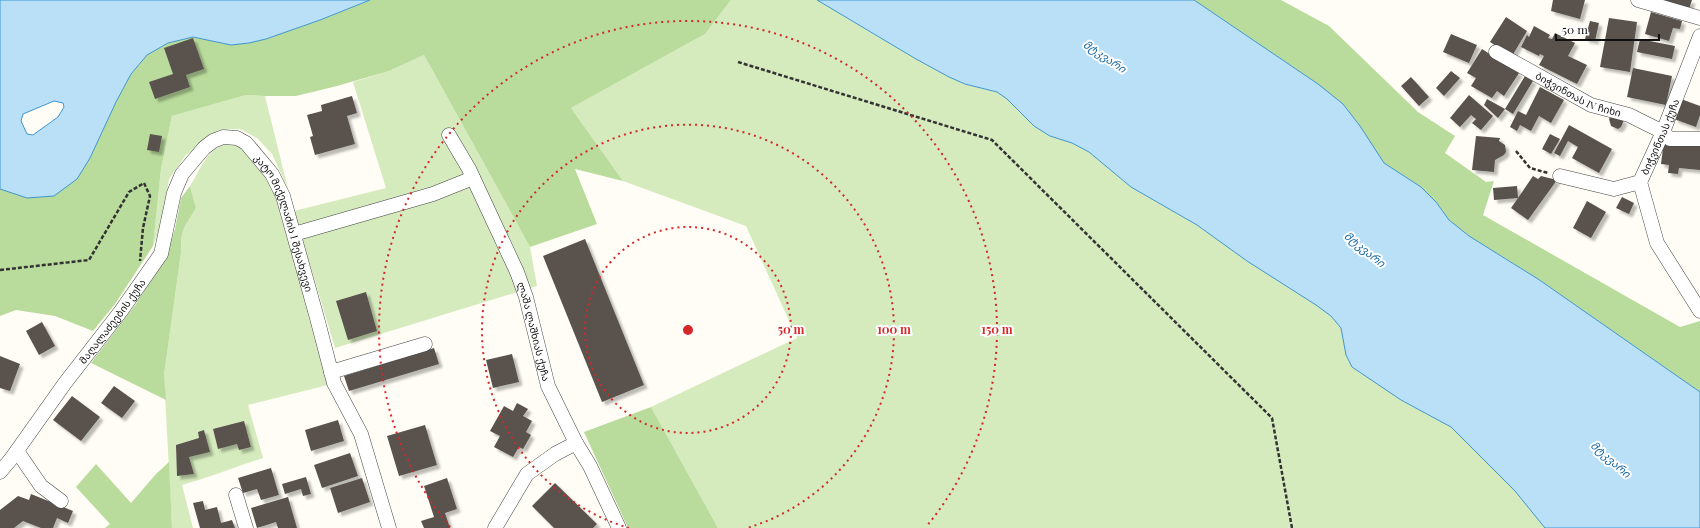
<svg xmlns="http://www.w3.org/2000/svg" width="1700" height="528" font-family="'Playfair Display','Noto Sans Georgian',serif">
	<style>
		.green { fill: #d5ebbd }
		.forest { fill: #b9dc9c }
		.water { fill: #b9e0f7; stroke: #3f96cf; fill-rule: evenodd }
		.building { fill: #5a524d; filter: url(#shadow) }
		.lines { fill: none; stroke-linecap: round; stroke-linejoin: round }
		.minor-casing { stroke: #444; stroke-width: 15 }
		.path { stroke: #333; stroke-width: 2.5; stroke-dasharray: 4 2; stroke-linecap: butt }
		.minor { stroke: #fff; stroke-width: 14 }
		.ring { fill: none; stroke: #d62828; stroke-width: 2; stroke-dasharray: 2 4 }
		.labels { text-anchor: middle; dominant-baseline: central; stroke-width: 4; stroke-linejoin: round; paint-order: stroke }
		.street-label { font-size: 10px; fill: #111; stroke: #fff }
		.water-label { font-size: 11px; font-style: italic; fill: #1768a6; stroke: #fff }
		.centre { fill: #d62828; stroke: #fff; stroke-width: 2 }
		.ring-label { font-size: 12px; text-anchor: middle; font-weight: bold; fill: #d62828; stroke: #fff; stroke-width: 4; stroke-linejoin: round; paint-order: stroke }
	</style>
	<defs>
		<filter id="shadow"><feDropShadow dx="3.5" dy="3.5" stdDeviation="1" flood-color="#0004"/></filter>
	</defs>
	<rect width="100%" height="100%" fill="#fffdf5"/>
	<path class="green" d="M731,0H817L916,59L949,77L965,84L997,92L1007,99L1021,114L1089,152L1131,187L1197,225L1247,261L1316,305L1331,316L1341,328L1346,355L1352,367L1401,400L1451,427L1515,491L1545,528H718L651,407L797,338L746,226L623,181L571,108L705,34Z
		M424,55L530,247L537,286L335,348L294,211L386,188L353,82L389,71Z
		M246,95L265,96L288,189L272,154L257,138L240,129L218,130L186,155L169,179L162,224L153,246L161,169L172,116Z
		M234,143C255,157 267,178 278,200L328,385L248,405L263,458C236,467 210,477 182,485L193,528H172L164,375L181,253C181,227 184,229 196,208L190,186C203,166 207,145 234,143Z"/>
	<path class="forest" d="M370,0H731L705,34L571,108L623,181L575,169L597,224L530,247L424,55L389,71L337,86L296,96H265L246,95L172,116L161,169L153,246L115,304L93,331L55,316L16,310L0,316V189L27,198L90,158L116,102L131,74L147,55L168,43L193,37L231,45L249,43L266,39L320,20Z
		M1194,0H1281L1329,26L1418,112L1455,136L1445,153L1486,182L1494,181L1483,215L1680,327L1700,321V392L1538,279L1469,236L1449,220L1436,202L1421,187L1384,163L1372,145L1318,84Z
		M190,186L196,208C184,229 181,227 181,253L164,375L166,400L91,363L136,304L166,257L175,229L181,198Z
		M651,407L718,528H628L584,432Z
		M169,462L172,528H105L110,524L76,487L96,464L131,503L156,474Z"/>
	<path class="water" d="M0,0H370L320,20L266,39L249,43L231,45L193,37L168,43L147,55L131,74L116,102L90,158L77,179L54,196L27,198L0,189ZM54,101L63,103L64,107L58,117L33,135L27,134L21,121L23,114Z
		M817,0H1194L1318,84L1343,104L1360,126L1384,163L1421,187L1436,202L1449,220L1469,236L1538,279L1700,392V528H1545L1515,491L1451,427L1401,400L1352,367L1346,355L1341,328L1331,316L1316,305L1247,261L1197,225L1131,187L1089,152L1072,143L1050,136L1034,126L1007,99L997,92L965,84L949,77L916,59Z"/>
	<path class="building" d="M1553,0H1585L1580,19L1551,11Z
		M1661,0H1692L1689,9Z
		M1651,12L1682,21L1680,29L1673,28L1669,41L1645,34Z
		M1506,17L1527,31L1512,56L1490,42Z
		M1609,18L1637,22L1630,72L1600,67Z
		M1590,21L1599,23L1595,41L1585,39Z
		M1534,26L1550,35L1548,38L1552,39L1555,33L1575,43L1568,56L1587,65L1577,84L1539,65L1544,56L1540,54L1539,56L1521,47L1527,35L1529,37Z
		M1451,34L1477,45L1469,63L1443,52Z
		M193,38L204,69L186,75L190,87L155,99L149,82L173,74L164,48Z
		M1640,39L1675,46L1672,59L1637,52Z
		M1482,49L1519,73L1504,96L1497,91L1492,98L1471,86L1476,78L1467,73Z
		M1633,68L1672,76L1666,105L1627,97Z
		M1451,71L1460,78L1444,96L1436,88Z
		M1525,76L1533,81L1513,114L1505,109Z
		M1411,77L1429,97L1419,106L1401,86Z
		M1540,87L1564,100L1551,123L1539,116L1531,131L1520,125L1517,131L1510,127L1518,111L1526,115Z
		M1469,95L1493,116L1481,130L1472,123L1476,119L1471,115L1460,127L1450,118Z
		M352,96L357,113L347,116L355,144L315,155L310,137L313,136L307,115L322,111L321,105Z
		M1487,99L1505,109L1498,118L1484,105Z
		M1681,99L1700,106V115L1696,127L1674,119Z
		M1611,116L1624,120L1621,127L1618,129L1611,126L1609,119Z
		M1569,125L1612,149L1599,173L1572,158L1578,147L1568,141L1560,156L1554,153Z
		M150,134L162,136L159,152L147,150Z
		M1550,134L1560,139L1551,154L1542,149Z
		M1476,136L1500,138L1499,141L1505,145L1506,152L1504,155L1495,160L1494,172L1472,170Z
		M1664,140L1700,141V170L1679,168L1678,174L1668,173L1669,165L1661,164Z
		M1533,176L1538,179L1541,176L1557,180L1528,220L1511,208L1518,198L1494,200L1493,188L1517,186L1518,198Z
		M1622,197L1634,203L1629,214L1616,208Z
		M1587,201L1606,212L1591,238L1573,228Z
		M585,239L644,385L602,402L543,256Z
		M366,292L377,331L348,340L336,301Z
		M42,322L55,346L39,355L26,331Z
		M434,348L439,364L349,391L344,376Z
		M512,354L519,382L493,388L486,360Z
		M0,356L20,364L10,391L0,388Z
		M114,386L135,401L122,418L101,403Z
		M72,396L100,417L81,441L53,420Z
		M517,403L528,409L523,416L532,421L526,432L531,435L523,449L519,447L513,457L494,447L500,436L490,431L504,406L513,411Z
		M338,420L344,441L311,451L305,430Z
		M244,421L251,447L239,450L237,444L218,449L213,429Z
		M425,425L437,465L399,476L387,436Z
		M204,430L210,452L189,457L194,474L177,476L176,445L199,438L198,432Z
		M350,453L358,476L322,488L314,465Z
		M271,468L279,495L261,500L257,489L243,493L238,478Z
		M306,477L311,494L303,496L301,489L285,494L282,484Z
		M362,478L370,502L338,513L330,488Z
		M447,478L457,509L445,513L450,528H424L421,521L434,517L424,486Z
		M555,483L597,524L593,528H554L532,506Z
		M31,494L73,511L68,523L57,518L53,528H41L23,521L14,528H0V510L18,496L29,500Z
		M288,497L297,528H278L276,522L257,528L251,508Z
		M203,501L205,510L217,507L221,523L232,520L235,528H200L193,503Z"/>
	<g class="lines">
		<defs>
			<g id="minor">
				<path d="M1638,0L1700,18"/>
				<path id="s1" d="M1496,52L1591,105L1629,115L1663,132L1670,139H1700"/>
				<path id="s2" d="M449,135L469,169L517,272L526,297L548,386L576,443L590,466L619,528"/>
				<path id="s3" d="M1560,176L1614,189L1640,182L1663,132L1700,36"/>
				<path d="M1640,182L1657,243L1700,311"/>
				<path d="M294,234L433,194L473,178"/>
				<path d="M331,372L425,344"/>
				<path d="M17,451L41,486L61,501"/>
				<path id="s4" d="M0,472L11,459L65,383L121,311L161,254L174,193L182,174L204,148L213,141L223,137L237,138L246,143L272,174L283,196L317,318L334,383L361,434L389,528"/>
				<path d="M236,495L246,528"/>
				<path d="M495,528L527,474L555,454L576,443"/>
			</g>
		</defs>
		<use href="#minor" class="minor-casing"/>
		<path class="path" d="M738,62L992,140L1272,418L1292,528
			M1516,151L1530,168L1548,173
			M0,270L89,260L129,192L144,183L150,196L143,228L140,261"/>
		<use href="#minor" class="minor"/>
	</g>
	<g class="ring">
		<circle cx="688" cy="330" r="103"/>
		<path d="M629 528A206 206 0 1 1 747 528"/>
		<path d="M450 527A309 309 0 1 1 926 527"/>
	</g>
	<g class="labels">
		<g class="street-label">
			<text stroke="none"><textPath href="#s1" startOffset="93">ბიჭვინთას IV ჩიხი</textPath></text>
			<text stroke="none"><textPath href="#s3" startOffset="132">ბიჭვინთას ქუჩა</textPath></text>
			<text stroke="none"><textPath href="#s4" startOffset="525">კატო მიქელაძის I შესახვევი</textPath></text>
			<text stroke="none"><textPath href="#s4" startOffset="188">მაღალაძეების ქუჩა</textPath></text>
			<text stroke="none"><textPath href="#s2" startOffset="215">ლაშა ლაშხიას ქუჩა</textPath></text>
		</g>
		<g class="water-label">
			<text transform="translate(1105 56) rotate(34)">მტკვარი</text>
			<text transform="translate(1365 249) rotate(39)">მტკვარი</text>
			<text transform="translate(1611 459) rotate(41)">მტკვარი</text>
		</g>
	</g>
	<circle cx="688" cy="330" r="6" class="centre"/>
	<g class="ring-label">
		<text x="791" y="334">50 m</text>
		<text x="894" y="334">100 m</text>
		<text x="997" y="334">150 m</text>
	</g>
	<path d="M1556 34v6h103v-6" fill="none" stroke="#111111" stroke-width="2"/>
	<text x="1562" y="34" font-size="12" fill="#111111" stroke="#ffffff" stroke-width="3" paint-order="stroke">50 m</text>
</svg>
